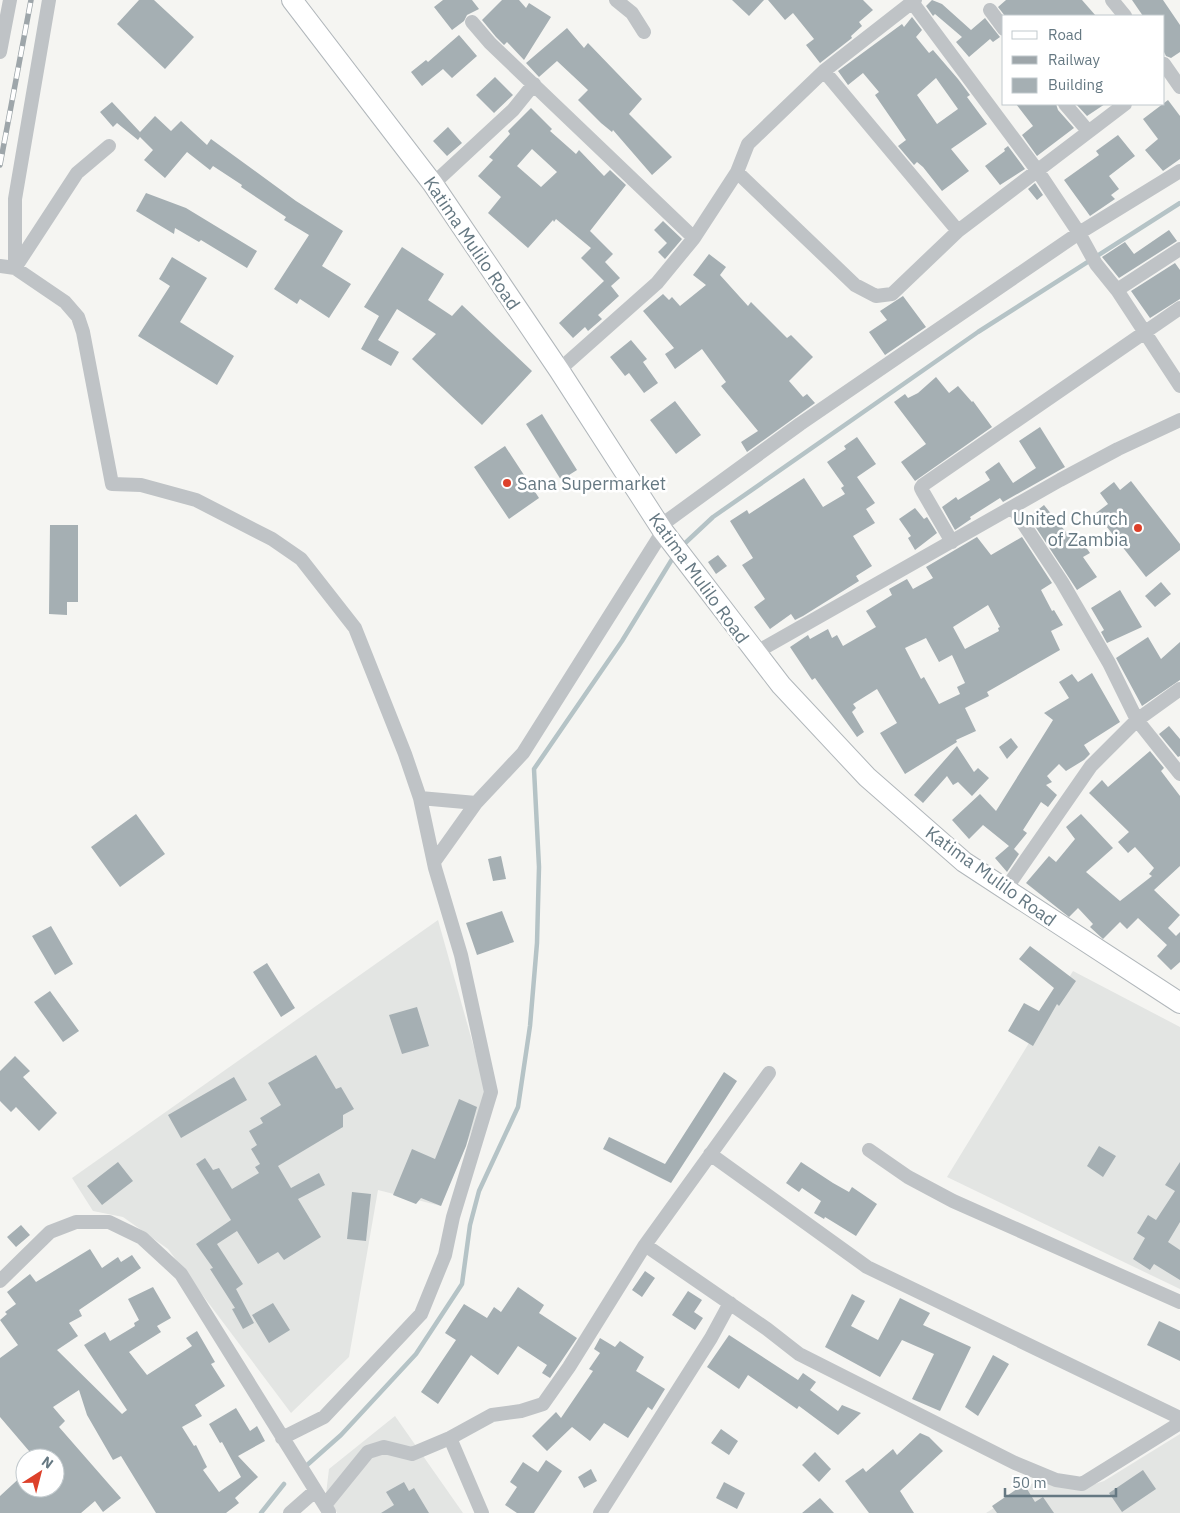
<svg xmlns="http://www.w3.org/2000/svg" width="1180" height="1513" font-family="'IBM Plex Sans',sans-serif">
	<style>
		.built { fill: #e3e5e3 }
		.lines { fill: none; stroke-linecap: round; stroke-linejoin: round }
		.stream { stroke: #b5c3c6; stroke-width: 4.5 }
		.building { fill: #a5afb3; fill-rule: evenodd }
		.secondary-casing { stroke: #b1b7bb; stroke-width: 22 }
		.minor { stroke: #bfc3c6; stroke-width: 14 }
		.secondary { stroke: #fff; stroke-width: 20 }
		.rail-casing { stroke: #9ea6aa; stroke-width: 5.5 }
		.rail { stroke: #fff; stroke-width: 4; stroke-dasharray: 11; stroke-linecap: butt }
		.poi-dot { fill: #dd402a; stroke: #fff; stroke-width: 2 }
		.labels { text-anchor: middle; dominant-baseline: central; stroke-width: 5; stroke-linejoin: round; paint-order: stroke }
		.street-label { font-size: 18px; fill: #657882; stroke: #fff }
		.poi-label { font-size: 18px; fill: #657882; stroke: #fff; text-anchor: start }
	</style>
	<rect width="100%" height="100%" fill="#f5f5f2"/>
	<path class="built" d="M438,920L487,1094L441,1206L378,1190L349,1357L291,1413L168,1249L123,1217L93,1211L72,1178Z
		M1073,971L1180,1027V1289L947,1177Z
		M395,1416L463,1513H337L326,1494L329,1469Z
		M1180,1434V1513H986L1041,1478L1086,1487L1104,1481Z"/>
	<g class="lines">
		<path class="stream" d="M682,546L713,517L978,332L1180,203
			M306,1466L341,1435L416,1354L462,1284L470,1225L479,1191L518,1107L530,1026L537,943L539,867L534,769L622,641L674,556
			M261,1513L284,1484"/>
	</g>
	<path class="building" d="M139,0H154L194,37L165,69L117,24Z
		M443,0H472L479,9L467,15L464,21L452,30L434,7Z
		M502,0H519L526,8L529,3L551,17L524,60L507,42L504,45L496,37L482,20Z
		M732,0H764L749,16Z
		M768,0H863L873,10L859,22L862,26L851,36L852,38L820,63L806,45L814,39L793,13L785,20Z
		M932,0L942,4L971,30L985,18L1000,37L993,42L990,39L969,57L956,42L962,37L935,14L933,16L926,6Z
		M1006,0H1082L1096,16H1005L998,7Z
		M1132,0H1163L1180,25V52L1171,58L1166,56L1164,52V16H1143Z
		M912,17L922,30L916,37L929,53L933,50L958,79L970,95L967,97L987,124L951,149L969,171L942,191L923,167L917,162L914,165L898,146L906,140L875,95L879,92L863,73L848,85L838,71L902,24L904,27ZM936,78L958,109L937,124L917,95Z
		M567,28L584,48L588,43L642,99L629,114L672,157L652,175L613,130L612,132L601,123L578,100L588,90L557,61L539,77L526,63Z
		M459,35L477,56L452,78L443,69L422,86L411,72L426,60L428,62Z
		M495,77L513,95L494,113L476,95Z
		M1168,100L1180,116V159L1163,171L1145,150L1158,139L1143,119Z
		M112,102L140,132L155,116L171,131L181,121L207,145L211,139L296,201L343,231L322,266L351,284L329,318L300,299L297,304L274,289L309,235L284,220L286,217L241,187L242,185L213,166L210,170L187,152L165,178L144,160L153,150L140,137L138,140L117,123L113,127L100,112Z
		M1016,104H1056L1058,110L1074,128L1037,156L1022,135L1033,126Z
		M1076,104H1105L1087,116Z
		M531,108L552,129L550,131L576,154L579,150L604,176L610,170L626,185L590,231L613,254L605,262L620,278L611,286L619,296L598,315L602,319L588,331L585,327L573,338L559,323L604,281L581,258L591,248L556,219L554,222L553,220L528,248L488,213L501,197L478,176L493,160L489,157L510,134L508,131ZM532,149L557,172L541,187L517,166Z
		M448,127L462,143L447,156L433,141Z
		M1118,135L1135,156L1109,176L1119,189L1111,195L1115,199L1090,216L1064,180L1099,155L1096,151Z
		M1008,146L1025,169L1000,185L985,166L1005,151L1004,149Z
		M1035,183L1043,195L1037,200L1028,189Z
		M146,193L186,208L257,251L247,268L201,240L199,242L175,228L174,234L136,211Z
		M663,221L682,239L665,259L658,252L667,243L654,230Z
		M1169,230L1177,241L1119,278L1102,257L1125,242L1134,254Z
		M402,247L444,274L428,300L452,316L462,305L532,371L482,425L412,359L436,334L397,309L378,340L399,352L391,366L361,349L379,316L364,307Z
		M709,254L726,267L720,275L748,306L751,302L787,338L791,335L813,357L789,381L803,397L807,394L815,403L747,452L741,442L758,431L721,386L726,382L702,349L675,369L665,354L674,348L643,311L663,294L669,300L672,297L680,306L706,285L693,275Z
		M172,257L207,278L180,322L234,356L217,385L138,336L170,286L159,279Z
		M1175,263L1180,270V299L1150,318L1131,291Z
		M903,296L926,327L885,355L869,332L887,320L880,311Z
		M631,340L647,359L643,362L658,383L644,393L629,373L625,376L610,357Z
		M936,377L949,393L958,386L972,402L973,401L992,427L915,481L901,462L926,444L894,402L905,394L908,398L918,393Z
		M675,401L701,435L676,454L650,420Z
		M542,414L577,470L561,480L526,424Z
		M1040,427L1065,467L1003,502L1000,498L970,517L971,519L955,530L942,507L956,497L958,500L990,480L985,472L999,462L1013,483L1036,468L1019,441Z
		M857,437L876,464L857,477L875,503L866,509L875,523L853,536L872,566L856,576L859,581L803,616L795,620L791,614L770,629L754,607L765,599L742,565L753,558L730,521L747,510L749,514L804,478L823,507L845,494L841,488L844,486L827,462L846,449L844,446Z
		M505,446L539,498L509,519L474,467Z
		M1131,481L1180,544V550L1146,577L1096,513L1108,504L1100,493L1114,482L1120,490Z
		M1044,505L1070,537L1076,533L1090,553L1083,557L1097,577L1077,590L1029,517Z
		M915,508L924,519L927,517L937,533L915,550L908,538L911,536L899,519Z
		M50,525H78V602H67V615L49,614Z
		M977,537L991,555L1022,537L1052,583L1041,590L1052,611L1054,610L1063,625L1051,631L1060,650L987,692L989,696L965,708L976,731L956,740L957,742L905,774L880,733L897,723L877,689L853,704L856,708L852,712L864,732L857,737L815,678L812,680L790,647L808,635L810,639L828,629L832,638L837,635L843,646L876,627L866,611L892,595L889,589L907,579L913,589L933,578L926,567ZM988,605L1000,627L998,628L999,631L965,649L953,627ZM926,638L939,662L952,655L965,683L957,687L960,694L939,704L924,677L921,679L905,648Z
		M718,555L727,566L716,574L708,562Z
		M1161,582L1171,594L1155,607L1145,596Z
		M1120,590L1142,627L1107,643L1101,632L1104,630L1091,608Z
		M1148,637L1161,659L1180,642V680L1142,706L1116,658Z
		M1092,673L1120,722L1084,745L1090,754L1084,760L1066,771L1059,764L1047,776L1052,782L1046,785L1057,795L1048,807L1041,802L1023,830L1027,833L1014,849L1019,854L1007,872L995,858L1009,846L983,825L969,839L952,820L980,794L996,811L1053,720L1044,713L1069,698L1059,682L1072,674L1078,682Z
		M1169,726L1180,739V756L1178,757L1159,734Z
		M1011,738L1018,747L1007,759L999,747Z
		M957,746L974,772L978,768L989,778L972,796L958,782L953,785L947,776L923,803L914,795Z
		M1150,751L1164,768L1161,771L1180,796V866L1154,890L1180,915L1168,928L1176,936L1180,932V962L1171,970L1157,956L1167,945L1138,918L1127,929L1120,922L1103,939L1090,927L1093,924L1078,908L1069,917L1026,883L1049,856L1056,862L1075,839L1066,827L1081,814L1113,848L1086,872L1120,901L1152,876L1149,874L1154,868L1135,847L1128,853L1118,842L1129,832L1089,793L1102,780L1108,787Z
		M136,814L165,854L120,887L91,847Z
		M501,856L506,879L493,881L488,859Z
		M502,911L514,942L477,955L466,923Z
		M51,926L73,964L55,975L32,936Z
		M1030,946L1076,981L1059,1006L1057,1004L1033,1046L1008,1031L1024,1003L1039,1011L1054,988L1019,959Z
		M267,963L295,1008L281,1017L253,972Z
		M50,991L79,1031L63,1042L34,1002Z
		M417,1007L429,1046L402,1054L389,1015Z
		M316,1055L336,1089L341,1087L354,1109L343,1115V1127L278,1166L291,1188L319,1173L325,1185L298,1199L321,1237L284,1260L278,1252L258,1264L237,1231L217,1244L243,1284L236,1289L254,1323L243,1329L232,1309L235,1308L210,1269L213,1268L196,1244L231,1220L196,1164L205,1158L213,1170L219,1168L232,1189L259,1173L255,1167L260,1164L251,1149L257,1145L249,1131L263,1123L260,1118L281,1105L268,1083Z
		M15,1056L30,1071L23,1077L57,1113L39,1131L16,1107L11,1112L0,1101V1071Z
		M724,1072L737,1081L671,1183L603,1149L609,1137L665,1164Z
		M234,1077L247,1100L181,1138L168,1115Z
		M459,1099L477,1107L466,1146L441,1206L421,1198L416,1204L393,1195L412,1149L435,1159Z
		M1099,1146L1116,1156L1103,1177L1087,1166Z
		M118,1162L133,1181L102,1205L87,1186Z
		M801,1162L833,1183L849,1192L852,1187L877,1204L856,1236L825,1217L824,1219L814,1213L821,1201L802,1188L799,1192L786,1183Z
		M1180,1162V1222L1168,1242L1180,1250V1280L1154,1264L1150,1270L1133,1259L1145,1238L1137,1233L1148,1215L1156,1220L1175,1191L1165,1185Z
		M352,1192L371,1194L366,1241L347,1239Z
		M21,1225L30,1235L16,1247L7,1237Z
		M90,1249L102,1268L118,1257L121,1262L132,1255L141,1268L79,1310L82,1316L69,1323L78,1336L57,1350L122,1414L127,1410L84,1345L105,1332L110,1341L135,1326L134,1323L139,1320L128,1299L153,1287L171,1318L157,1326L161,1332L129,1352L147,1375L192,1346L186,1338L197,1331L215,1362L211,1364L225,1386L195,1405L202,1416L182,1427L194,1446L196,1445L207,1467L203,1470L219,1492L241,1477L222,1442L220,1443L209,1424L236,1408L250,1431L257,1426L265,1441L238,1456L258,1477L235,1498L239,1503L226,1513H156L121,1456L113,1460L87,1415L79,1390L53,1407L65,1421L59,1427L121,1498L103,1512L95,1501L81,1513H0V1496L25,1473V1488H55V1458H35L0,1417V1358L18,1345L0,1320L7,1314L5,1312L16,1304L7,1292L30,1274L36,1282Z
		M645,1271L655,1278L642,1297L632,1290Z
		M518,1287L544,1305L539,1313L577,1338L550,1378L542,1373L547,1365L518,1346L498,1375L471,1355L438,1404L421,1392L456,1340L445,1333L464,1304L487,1318L494,1307L501,1312Z
		M688,1291L702,1300L694,1312L703,1318L695,1330L672,1315Z
		M852,1294L865,1301L851,1326L878,1340L900,1298L930,1313L923,1325L971,1347L940,1411L912,1399L934,1354L902,1340L880,1377L825,1347Z
		M273,1303L290,1330L269,1343L252,1315Z
		M1159,1321L1180,1331V1361L1147,1345Z
		M729,1335L798,1380L803,1373L816,1382L810,1390L838,1411L842,1405L861,1413L838,1435L799,1406L797,1409L748,1375L739,1389L707,1367Z
		M600,1338L615,1347L620,1341L644,1357L636,1371L665,1389L652,1410L648,1407L628,1438L604,1423L590,1441L572,1427L547,1451L532,1436L556,1412L561,1418L593,1371L589,1369L600,1353L594,1349Z
		M993,1355L1009,1364L978,1416L965,1407Z
		M721,1429L738,1441L729,1455L711,1443Z
		M920,1433L929,1437L943,1451L900,1491L914,1513H869L845,1481L863,1468L866,1472L893,1449L897,1455Z
		M815,1452L831,1469L819,1482L802,1465Z
		M546,1460L562,1471L534,1513H517L505,1505L517,1487L510,1482L523,1462L538,1472Z
		M591,1469L597,1481L584,1488L578,1477Z
		M1143,1470L1156,1489L1122,1512L1109,1493Z
		M404,1482L409,1491L414,1488L429,1513H381L394,1505L386,1492Z
		M724,1482L745,1493L737,1509L716,1498Z
		M1024,1484L1035,1502L1043,1497L1054,1513H997L992,1506Z
		M820,1498L834,1513H802Z"/>
	<g class="lines">
		<defs>
			<path id="secondary" d="M292,0L433,184L559,370L663,531L781,685L867,777L964,862L1180,1003"/>
		</defs>
		<use href="#secondary" class="secondary-casing"/>
		<path class="minor" d="M616,0L632,13L644,32
			M1112,0L1125,16
			M912,2L1037,170L1079,233L1180,171
			M990,10L1004,29
			M472,22L490,43L694,238
			M0,52L10,0
			M1164,64L1180,87
			M824,71L958,231
			M1065,104L1088,131
			M737,172L855,285L876,296L892,294L958,231L1125,104
			M433,184L513,110L534,84
			M0,266L15,268L65,302L78,317L83,332L112,484L141,485L196,500L272,539L301,559L355,628L405,754L420,798L435,868L461,955L491,1092L453,1217L445,1255L421,1314L324,1417L282,1438
			M15,268V199L49,0
			M15,268L77,173L109,146
			M1117,290L1180,249
			M559,370L657,283L694,238L737,172L748,144L824,71L915,0
			M1013,508L1062,582L1109,663L1137,720L1180,774
			M660,526L800,424L1079,233L1096,264L1117,290L1180,386
			M952,542L923,492L921,488L923,485L1180,308
			M755,653L1060,480L1118,449L1180,420
			M420,798L476,803L523,753L663,531
			M434,862L476,803
			M1005,890L1091,766L1137,720L1180,689
			M869,1150L908,1177L953,1201L1180,1302
			M710,1154L867,1267L1180,1418
			M645,1245L767,1329L799,1354L1015,1463L1056,1480L1082,1484L1180,1423
			M0,1281L50,1232L76,1222H109L142,1238L181,1274L329,1512
			M450,1438L482,1513
			M325,1505L368,1452L384,1447L412,1454L450,1438L492,1415L521,1411L543,1404L569,1367L645,1245L769,1073
			M290,1513L315,1491
			M600,1513L711,1338L730,1303"/>
		<use href="#secondary" class="secondary"/>
		<defs>
			<path id="rail" d="M0,165L31,0"/>
		</defs>
		<use href="#rail" class="rail-casing"/>
		<use href="#rail" class="rail"/>
	</g>
	<g class="poi-dot">
		<circle cx="507" cy="483" r="5"/>
		<circle cx="1138" cy="528" r="5"/>
	</g>
	<g class="labels">
		<g class="street-label">
			<text transform="translate(472 243) rotate(56)">Katima Mulilo Road</text>
			<text transform="translate(699 578) rotate(54)">Katima Mulilo Road</text>
			<text transform="translate(991 876) rotate(36)">Katima Mulilo Road</text>
		</g>
		<g class="poi-label">
			<text x="517" y="483">Sana Supermarket</text>
			<text x="1128" y="518" text-anchor="end">United Church<tspan x="1128" dy="21">of Zambia</tspan></text>
		</g>
	</g>
	<rect x="1002" y="15" width="162" height="90" fill="#ffffff" stroke="#c1c9cd"/>
	<rect x="1012" y="31" width="25" height="8" fill="#ffffff" stroke="#c1c9cd"/>
	<text x="1048" y="40" font-size="15" fill="#657882">Road</text>
	<rect x="1012" y="56" width="25" height="8" fill="#9ea6aa" stroke="#c1c9cd"/>
	<text x="1048" y="65" font-size="15" fill="#657882">Railway</text>
	<rect x="1012" y="78" width="25" height="15" fill="#a5afb3" stroke="#c1c9cd"/>
	<text x="1048" y="90" font-size="15" fill="#657882">Building</text>
	<g transform="translate(40 1473) rotate(36)"><circle r="24" fill="#ffffff" stroke="#c1c9cd"/>
	<path d="M0-4L9 19L0 12L-9 19Z" fill="#dd402a"/>
	<text y="-8" font-size="14" font-weight="bold" text-anchor="middle" fill="#657882">N</text>
	</g>
	<path d="M1005 1488v8h111v-8" fill="none" stroke="#657882" stroke-width="2.5"/>
	<text x="1012" y="1488" font-size="15" fill="#657882" stroke="#ffffff" stroke-width="4" paint-order="stroke">50 m</text>
</svg>
